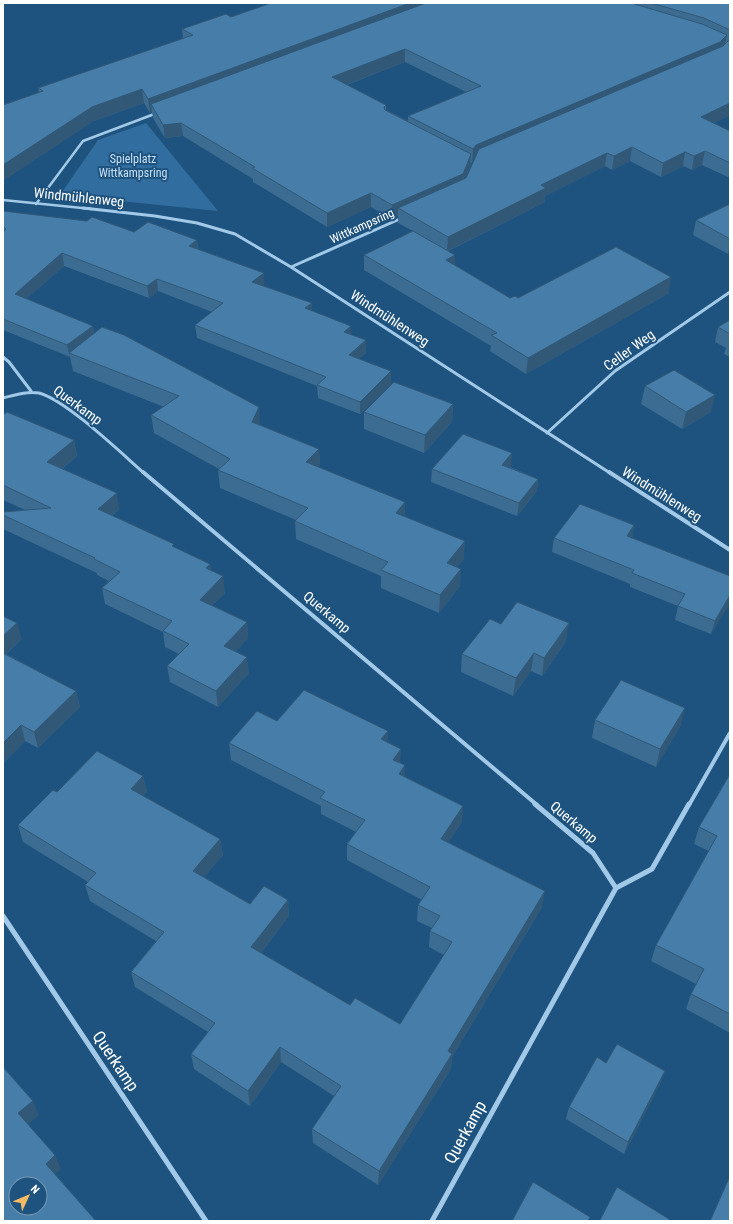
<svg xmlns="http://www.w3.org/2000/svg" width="733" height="1224" font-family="'Roboto Condensed',sans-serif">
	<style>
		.green { fill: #316d9e }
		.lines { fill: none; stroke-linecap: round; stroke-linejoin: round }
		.minor-far3 { stroke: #a2cae8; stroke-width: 2.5 }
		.minor-far2 { stroke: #a2cae8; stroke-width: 3 }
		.minor-far1 { stroke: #a2cae8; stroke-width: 4 }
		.minor { stroke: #a2cae8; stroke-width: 5 }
		.wall { fill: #3c6c91; fill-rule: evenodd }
		.shaded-wall { fill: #315876 }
		.building { fill: #467da9; stroke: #315876; fill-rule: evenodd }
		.labels { text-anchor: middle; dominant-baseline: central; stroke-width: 4; stroke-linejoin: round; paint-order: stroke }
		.far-park-label { font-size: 12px; fill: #c6e1f6; stroke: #1e537f }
		.far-street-label { font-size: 12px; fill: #fff; stroke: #1e537f }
		.street-label { font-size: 14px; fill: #fff; stroke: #1e537f }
		.near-street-label { font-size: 17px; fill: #fff; stroke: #1e537f }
	</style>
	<rect width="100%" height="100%" fill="#1e537f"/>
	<path class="green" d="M146,123L218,211L60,195L98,140Z"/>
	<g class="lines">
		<path class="minor-far3" d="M3,200L92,209
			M36,204L83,141L157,113"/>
		<path class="minor-far2" d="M83,208L155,216L197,223L235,234L291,267L610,473
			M291,267L402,218
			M3,357L9,362L31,391
			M3,398C15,395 27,391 39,393C66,400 121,453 144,473
			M547,433L615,371L730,292"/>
		<path class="minor-far1" d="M143,472L537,805
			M609,472L730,550
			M689,805L730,733"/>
		<path class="minor" d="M535,804L593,853L616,888
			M3,916L206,1221
			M432,1221L616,888L652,869L689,804"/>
	</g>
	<path class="wall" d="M271,3H730V115L714,123L730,131V178L702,165L692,170L683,166L661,177L630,161L612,170L605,166L545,196V202L448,251L455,255V265L510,298L669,293L526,374L490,351L491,346L364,270V255L413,231L398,223V216L391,219L371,207L327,227L253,182V179L183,136L165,138L153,118L152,112L150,113L144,103L94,121L39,93L38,88L183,39L182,29L231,17ZM405,62L466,92L408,116V121L386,110V105L347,85ZM475,158L466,178L470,168L471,162L472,163Z
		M730,204V253L728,254L693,235L696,220Z
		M3,211L134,232L197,240L198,249L264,273V286L312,303V311L351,335L366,340V353L359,359L391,384L360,414L318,398L317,386L197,338L195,325L212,312L158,291L149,298L64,266L26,299L93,326L94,334L260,425L319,449L320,467H319L405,516L464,559L457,567L460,586L439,613L381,588V576L296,539L295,521L296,520L220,488L218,470L219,469L154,433L151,415L164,407L73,371L70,357L3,330Z
		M730,320V357L724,354L726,348L715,342L718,327Z
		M645,386L711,412L682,429L641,404Z
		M453,404L452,422L424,453L364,429V412Z
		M3,415L74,440L77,456L62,469L119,509L112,516L175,548L210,564L211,571L225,593L212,605L247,622L248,638L236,651L249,673L218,707L170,682L167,666L179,654L165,647L163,632L105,604L102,588L109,581L97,575V573L3,529V512L25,510L3,500Z
		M511,466L510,467L538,479L537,491L517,516L431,482L432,469Z
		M634,525L632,538L730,576V603L711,634L675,620L678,606L630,587V584L552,552L554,538Z
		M3,616L22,639L6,654L76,691L80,707L38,748L25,741L3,763Z
		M501,624L566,641L542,676L531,671L513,696L461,672L462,654Z
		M595,720L681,725L656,767L592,738Z
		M277,721L388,731L387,742L401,763L405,777L462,822L448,842L542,907L452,1057L451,1069L378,1185L313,1143L312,1129L334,1096L281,1062L250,1106L194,1069L191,1054L208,1032L135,987L131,972L156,941L90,901L85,885L88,882L23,842L18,825L57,792L143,776L147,792L143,796L220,839L223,855L204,877L250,904L288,900L289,916L261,953L350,1005L400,1024L444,955L429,947L430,931L432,928L417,921L418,905L422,900L347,860V844L356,832L321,814V806L231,760L229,743Z
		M730,774V1033L686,1009L691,994L696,984L651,961L656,945L709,851L694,844L699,827Z
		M660,1084L624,1154L566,1119L569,1107Z"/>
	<path class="shaded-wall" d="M410,3H444L151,104L152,112L150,113L148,99Z
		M727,35L724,48L475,158L472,163L473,149L476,145Z
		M405,49V62L333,90L332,77Z
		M142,89L144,103L94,121L3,181V165L92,107Z
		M730,103V115L698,131L701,117Z
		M181,123L183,136L165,138L163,125Z
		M632,147L630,161L612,170L614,156Z
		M705,151L702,165L692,170L694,156Z
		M685,152L683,166L661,177L663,163Z
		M607,153L605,166L545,196V202L447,251L448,237L541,185Z
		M471,154L470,168L462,188L398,208V216L391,219L392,205Z
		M371,193V207L327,227V213Z
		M197,240L198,252L189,246Z
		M730,244V253L728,254Z
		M62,253L64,266L17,307L15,294Z
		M455,255V270L446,260Z
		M264,273V285L253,294L252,282Z
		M671,277L669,293L526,374L528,358Z
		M157,279L158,291L149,298L147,286Z
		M312,303V315L305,308Z
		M93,326L95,339L69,353L70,357L67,345Z
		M351,326V339L344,332Z
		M366,340V353L349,368V355Z
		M391,371V384L360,414V402Z
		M715,395L711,412L682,429L686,412Z
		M453,404L452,422L424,453L425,435Z
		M259,407L260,425L253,440L252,422Z
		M74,440L77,456L50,478L47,462Z
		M319,449L320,467L307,480L306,462Z
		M512,453L511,466L501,478L502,465Z
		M538,479L537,491L517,516L519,503Z
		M117,493L119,509L101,525L98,509Z
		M405,502V520L396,513Z
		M634,525L632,539L627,536Z
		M465,541L464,559L446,580L447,563Z
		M210,564L212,580L206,568Z
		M461,569L460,586L439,613L440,595Z
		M223,576L225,593L202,616L200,600Z
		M730,595V603L711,634L715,621Z
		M247,622L248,638L226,662L224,646Z
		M17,623L22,639L3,656V636Z
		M569,623L566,641L542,676L544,658Z
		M534,653L531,671L513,696L516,678Z
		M247,657L249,673L218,707L216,691Z
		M76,691L80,707L38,748L34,732Z
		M685,708L681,725L656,767L660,749Z
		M21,725L25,741L3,763V743Z
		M388,731L387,748L381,739Z
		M401,749L400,766L393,760Z
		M405,765V782L399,774Z
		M143,776L147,792L134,806L131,789Z
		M463,806L462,822L440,855L441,839Z
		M220,839L223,855L196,887L193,871Z
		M545,891L542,907L452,1057L451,1069L378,1185L379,1171L448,1051Z
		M288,900L289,916L253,963L251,947Z
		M280,1047L281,1062L250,1106L248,1091Z
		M665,1071L660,1084L624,1154L628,1142Z
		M33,1101L39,1115L24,1128L18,1113Z
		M55,1155L61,1169L52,1177L46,1164Z"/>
	<path class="building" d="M271,3H410L148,99L142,89L92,107L3,165V105L43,91L38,88L193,35L182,29L226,14L231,17Z
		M426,3H631L702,24L727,35L720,42L476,145L473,149L408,116L481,86L405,49L332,77L386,105L384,107L385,110L471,154L463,174L392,205L371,193L327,213L252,168L255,167L181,123L163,125L151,104Z
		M651,3H730V30L704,18Z
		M730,39V103L701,117L730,131V163L705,151L694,156L685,152L663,163L632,147L614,156L607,153L541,185L546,188L448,237L398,208L466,178L479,149L723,46Z
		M730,204V239L696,220Z
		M3,211L87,221L92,217L134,232L148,222L197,240L189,246L264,273L252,282L312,303L305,308L351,326L344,332L366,340L349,355L391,371L360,402L317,385L326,377L195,325L223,303L157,279L147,286L62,253L15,294L93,326L67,345L3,319V232L6,229L3,226Z
		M413,231L455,255L446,260L510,298L515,296L518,298L616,247L671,277L528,358L491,335L497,333L364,255Z
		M730,320V334L718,327Z
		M102,327L124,335L259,407L252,422L319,449L306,462L405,502L396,513L465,541L447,563L461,569L440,595L381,570L388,562L295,521L308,508L218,470L230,459L151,415L179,396L69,353Z
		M674,370L715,395L686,412L645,386Z
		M394,382L453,404L425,435L364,412Z
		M7,412L74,440L47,462L117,493L98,509L174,544L172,546L210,564L206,568L223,576L200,600L247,622L224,646L247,657L216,691L167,666L189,644L163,631L172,621L102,588L120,572L94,559L95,558L3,515V512L51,508L3,485V415Z
		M463,434L512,453L502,465L538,479L519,503L432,469Z
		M580,504L634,525L627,536L730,576V595L715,621L678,606L685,594L632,573L634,570L554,538Z
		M517,602L569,623L544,658L534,653L516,678L462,654L490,619L501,624Z
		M3,616L17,623L3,636Z
		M3,653L76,691L34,732L21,725L3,743Z
		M621,680L685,708L660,749L595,720Z
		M304,690L388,731L381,739L401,749L393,760L405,765L399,774L463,806L441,839L545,891L448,1051L452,1054L379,1171L312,1129L341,1086L280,1047L248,1091L191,1054L215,1023L131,972L164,932L85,885L96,873L18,825L53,790L57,792L97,751L143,776L131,789L220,839L193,871L250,904L264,886L288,900L251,947L350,1005L355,998L400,1024L452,942L430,931L440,916L418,905L430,887L347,844L365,820L320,798L325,792L229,743L257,711L277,721Z
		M730,774V1014L691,994L704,969L656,945L717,836L699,827Z
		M617,1044L665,1071L628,1142L569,1107L597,1057L606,1063Z
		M3,1067L33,1101L18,1113L55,1155L46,1164L96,1221H3ZM16,1184H40V1208H16Z
		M730,1176V1221H710Z
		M533,1182L590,1217L588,1221H512Z
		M617,1187L669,1219L668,1221H601L600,1220Z"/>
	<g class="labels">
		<g class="far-park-label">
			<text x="133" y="159">Spielplatz<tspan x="133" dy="14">Wittkampsring</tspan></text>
		</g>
		<g class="far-street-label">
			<text transform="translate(362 226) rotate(-24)">Wittkampsring</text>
		</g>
		<g class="street-label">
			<text transform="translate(79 197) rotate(6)">Windmühlenweg</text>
			<text transform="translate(390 318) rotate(33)">Windmühlenweg</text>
			<text transform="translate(629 350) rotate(-36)">Celler Weg</text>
			<text transform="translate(78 405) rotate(36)">Querkamp</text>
			<text transform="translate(662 494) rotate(32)">Windmühlenweg</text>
			<text transform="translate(327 612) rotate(40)">Querkamp</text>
			<text transform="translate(574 822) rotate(40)">Querkamp</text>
		</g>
		<g class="near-street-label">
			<text transform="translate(116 1061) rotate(56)">Querkamp</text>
			<text transform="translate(465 1132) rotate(-61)">Querkamp</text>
		</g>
	</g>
	<rect width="733" height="1224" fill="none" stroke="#ffffff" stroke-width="8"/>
	<g transform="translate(28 1196) rotate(46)"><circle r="19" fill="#1e537f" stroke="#7898b2"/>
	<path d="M0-3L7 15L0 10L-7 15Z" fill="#f8bb61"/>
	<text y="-6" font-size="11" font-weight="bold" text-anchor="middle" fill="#ffffff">N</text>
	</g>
</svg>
